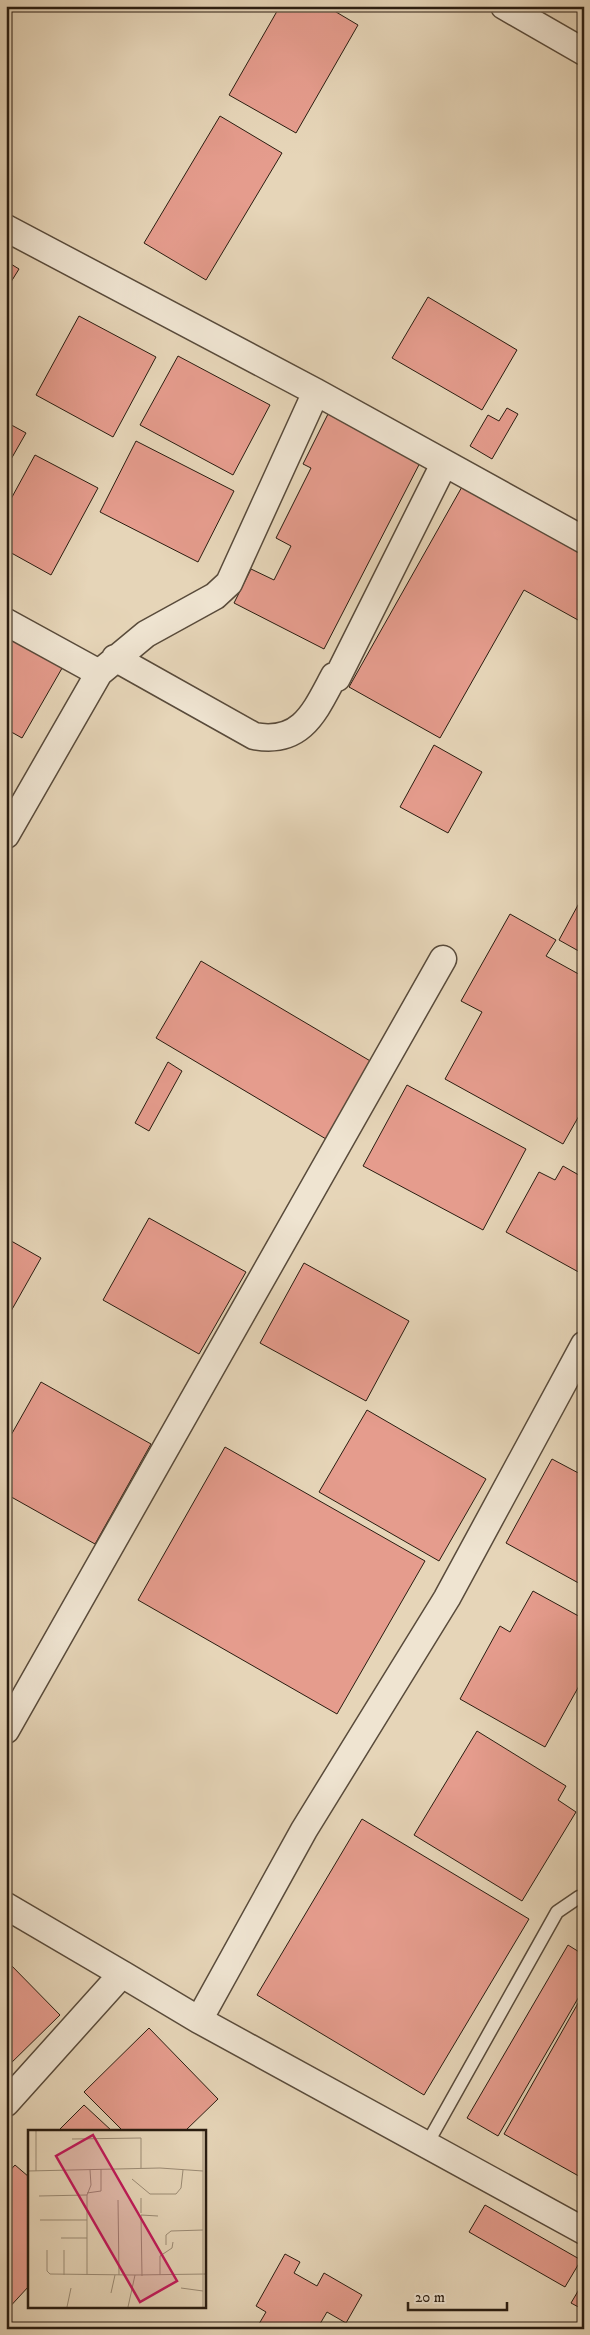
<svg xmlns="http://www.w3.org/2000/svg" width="590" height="2335" font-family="'IM FELL DW Pica',serif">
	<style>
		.building { fill: #e59c8d; stroke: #2a1d11 }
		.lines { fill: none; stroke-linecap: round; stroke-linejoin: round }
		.service-casing { stroke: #594b3b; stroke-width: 15 }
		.minor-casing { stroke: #594b3b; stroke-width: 29 }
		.service { stroke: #efe4d1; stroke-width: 12 }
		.minor { stroke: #efe4d1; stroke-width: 26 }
		.inset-road { fill: none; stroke: #9b8b75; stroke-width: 1 }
		.view { fill: #c2185b; fill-opacity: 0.15; stroke: #c2185b; stroke-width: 2.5 }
		.inset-edge { fill: none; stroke: #2a1d11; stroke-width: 2.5 }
	</style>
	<rect width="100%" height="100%" fill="#e6d5b8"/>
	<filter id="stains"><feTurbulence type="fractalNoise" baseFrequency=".004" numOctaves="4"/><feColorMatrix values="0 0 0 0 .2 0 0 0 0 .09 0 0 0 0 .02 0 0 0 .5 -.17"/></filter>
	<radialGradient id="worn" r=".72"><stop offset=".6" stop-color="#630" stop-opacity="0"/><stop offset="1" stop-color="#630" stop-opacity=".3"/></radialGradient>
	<path class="building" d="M280,6H326L358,25L296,133L229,95Z
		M220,116L282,153L206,280L144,243Z
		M6,261L19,269L6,290Z
		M428,297L517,350L482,410L392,358Z
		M79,316L156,357L113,437L36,395Z
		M178,356L270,405L233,475L140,425Z
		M507,408L518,414L492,459L470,446L488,415L499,421Z
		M330,410L423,457L324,649L234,603L251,569L274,580L291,546L276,538L311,468L303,464Z
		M6,422L26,433L6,468Z
		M136,441L234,491L198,562L100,512Z
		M35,455L98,488L51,575L6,550V508Z
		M463,485L584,553V609L578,620L524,590L440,738L349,687Z
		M6,629L65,663L22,738L6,729Z
		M434,745L482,772L448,833L400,807Z
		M584,894V954L559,940Z
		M510,914L556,940L546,956L584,977V1040L580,1048L584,1050V1107L563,1144L445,1079L482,1012L461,1001Z
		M201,961L372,1062L326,1139L156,1038Z
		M168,1062L182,1071L149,1131L135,1123Z
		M407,1085L526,1149L483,1230L363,1166Z
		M563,1166L584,1178V1275L506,1232L539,1172L555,1180Z
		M149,1218L246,1272L199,1354L103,1300Z
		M6,1238L41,1258L6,1320Z
		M304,1263L409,1321L366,1401L260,1343Z
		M41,1382L151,1444L95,1544L6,1494V1444Z
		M367,1410L486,1479L439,1561L319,1492Z
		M225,1447L425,1561L337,1714L138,1600Z
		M552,1459L584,1476V1586L506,1543Z
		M533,1591L584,1619V1677L545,1747L460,1699L500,1626L510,1632Z
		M477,1731L566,1786L558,1800L576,1812L522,1901L414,1835Z
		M362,1819L529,1919L424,2095L257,1995Z
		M568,1945L584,1955V1988L498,2136L467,2118Z
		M6,1960L60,2015L6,2068Z
		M581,1998L584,1999V2179L504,2134Z
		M149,2028L218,2099L185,2131H123L84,2092Z
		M84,2105L112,2131H58Z
		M15,2165L29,2177V2286L6,2311V2175Z
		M485,2205L581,2260L565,2287L469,2232Z
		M285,2254L300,2262L294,2273L317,2286L324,2273L362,2295L346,2323L327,2312L317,2329H256L266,2312L256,2306Z
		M584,2281V2310L571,2303Z"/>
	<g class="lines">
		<defs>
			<path id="service" d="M427,2144L557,1912L579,1897H584"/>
			<path id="minor" d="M504,6L584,52
				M6,228L316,392L584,540
				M6,622L99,673
				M115,658L254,736C302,745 315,711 334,676L337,678L444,464
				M6,835L99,673L146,634L215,596L229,583L316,392
				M6,1730L443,959
				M6,1906L122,1974
				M199,2020L304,1830L447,1598L584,1345
				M6,2103L122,1974L199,2020L584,2231"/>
		</defs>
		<use href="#service" class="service-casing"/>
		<use href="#minor" class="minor-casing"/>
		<use href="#service" class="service"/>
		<use href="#minor" class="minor"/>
	</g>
	<g transform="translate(28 2130)">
		<rect width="178" height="178" fill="#e6d5b8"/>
		<path class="inset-road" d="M44,9L113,8V38M0,41L132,38L175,41M8,41V0M104,49L122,64H148L153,58L155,40M59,63L73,61V39M11,66L59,65M90,70L91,145M113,83V68M12,90H59M33,108H59M138,115V105L143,101L175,100M19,120V141L22,144L107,145M36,120V145M59,145V65L63,55L62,40M132,145V126L144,118L145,112M114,146L113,85L130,86M153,158L175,161M83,163L87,145M39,177L43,158M100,177L107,145L178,144M175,177V0"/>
		<path class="view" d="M65,5L149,151L112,172L28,26Z"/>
		<rect width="178" height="178" class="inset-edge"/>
	</g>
	<rect width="590" height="2335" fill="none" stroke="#e6d5b8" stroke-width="25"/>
	<rect x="8" y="8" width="575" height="2320" fill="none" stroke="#2a1d11" stroke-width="2.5"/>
	<rect x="12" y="12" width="565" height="2310" fill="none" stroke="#2a1d11"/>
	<path d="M408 2302v8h99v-8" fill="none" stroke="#2a1d11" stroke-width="2.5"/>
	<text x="415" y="2302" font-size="15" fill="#2a1d11" stroke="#efe4d1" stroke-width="4" paint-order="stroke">20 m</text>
	<rect width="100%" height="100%" filter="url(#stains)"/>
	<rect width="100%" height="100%" fill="url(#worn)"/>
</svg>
